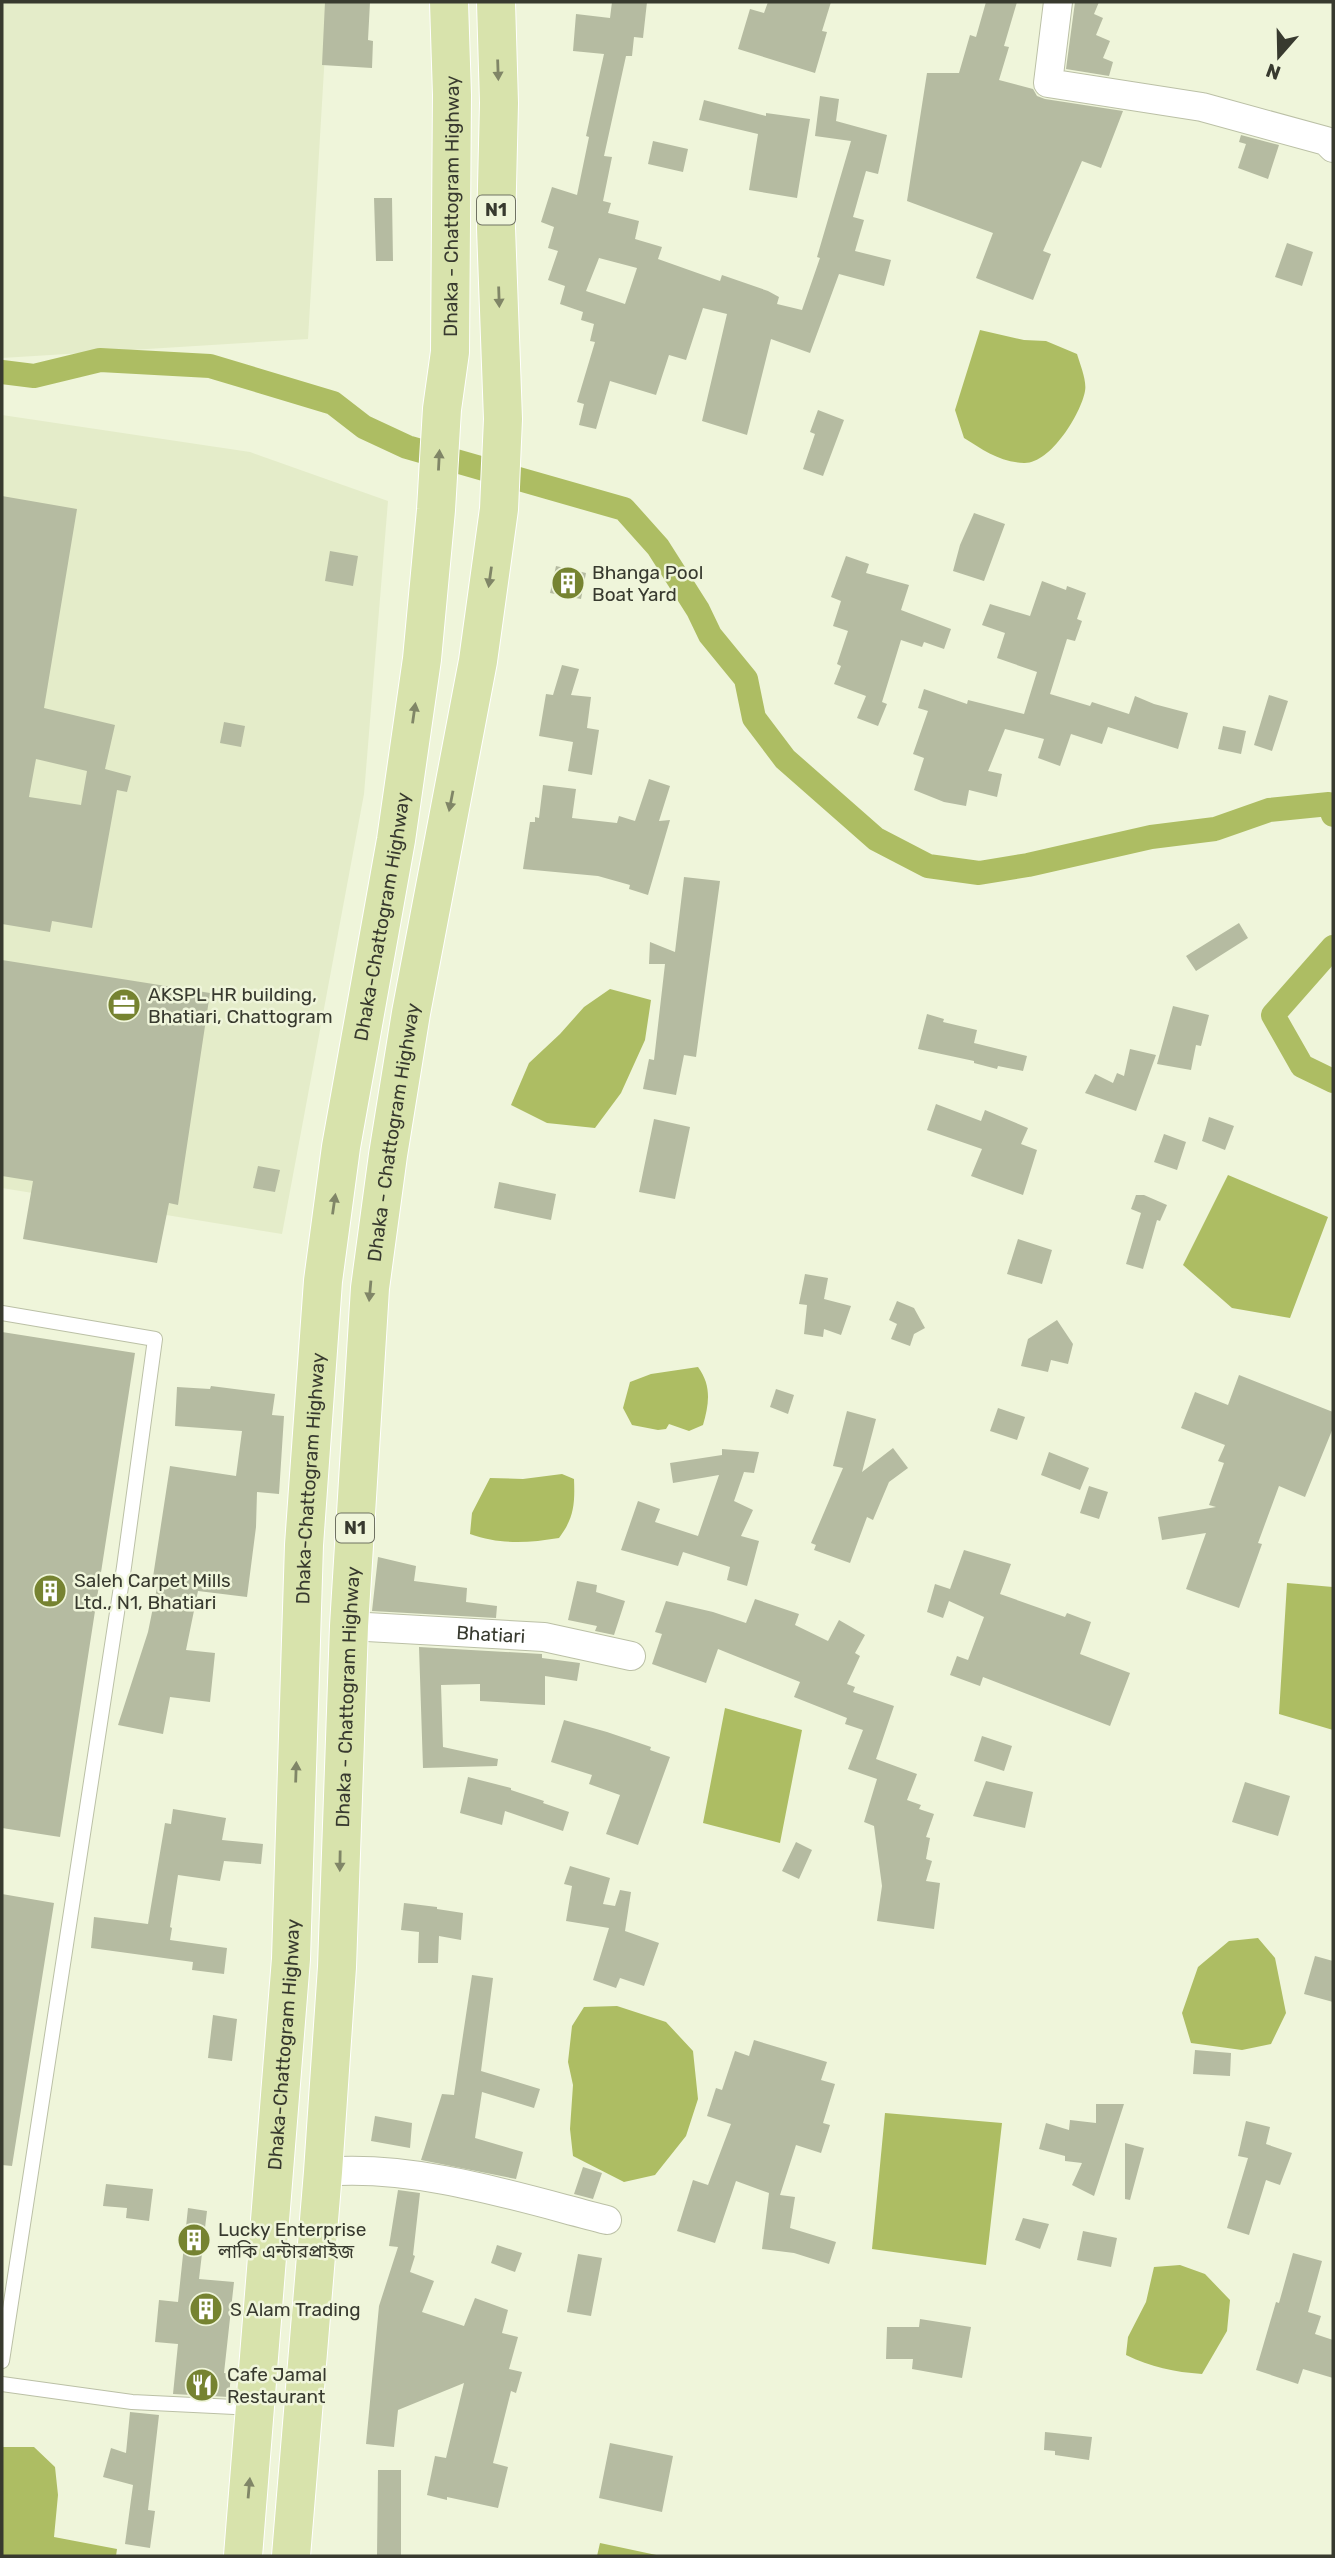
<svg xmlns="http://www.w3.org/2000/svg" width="1335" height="2558" font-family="Rubik,'Noto Sans Bengali',sans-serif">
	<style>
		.built { fill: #e4ecc9 }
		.water { fill: #adbd63 }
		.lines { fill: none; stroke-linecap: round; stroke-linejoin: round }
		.canal { stroke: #adbd63; stroke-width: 24 }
		.building { fill: #b5bba1; fill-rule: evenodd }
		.service-casing { stroke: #bbc0a6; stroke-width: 16 }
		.minor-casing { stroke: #bbc0a6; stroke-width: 30 }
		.trunk-casing { stroke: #fff; stroke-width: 40 }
		.service { stroke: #fff; stroke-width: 14 }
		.minor { stroke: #fff; stroke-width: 28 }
		.trunk { stroke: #d8e3ac; stroke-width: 38 }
		.oneway { fill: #808667 }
		.labels { text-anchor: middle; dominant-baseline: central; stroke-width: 5; stroke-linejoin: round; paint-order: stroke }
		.shield { fill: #eff5da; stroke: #6f7262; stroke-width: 2 }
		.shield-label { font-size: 18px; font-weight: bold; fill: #383a2f }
		.street-label { font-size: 19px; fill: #383a2f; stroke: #eff5da }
		.poi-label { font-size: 19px; fill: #383a2f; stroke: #eff5da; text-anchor: start }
	</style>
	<rect width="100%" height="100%" fill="#eff5da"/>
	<path class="built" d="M2,2H328L308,339L2,358Z
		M2,415L250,452L388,501L364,794L282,1234L2,1188Z"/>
	<path class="water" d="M980,330L1024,340L1046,341L1077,354C1080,364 1087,381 1085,391C1081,414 1050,464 1024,463C1000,462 983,450 964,438L955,410Z
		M610,989L651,1000L645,1040L621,1093L595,1128L547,1123L511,1105L529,1063L560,1034L584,1007Z
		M1228,1175L1328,1217L1290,1318L1232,1308L1183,1265Z
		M698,1367C712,1386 709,1404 703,1425L689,1431L669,1424L666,1429L658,1430L632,1425L623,1408L630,1382L651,1374Z
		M562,1474L574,1479C575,1504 574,1518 559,1538C528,1543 501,1545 470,1534L472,1513L490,1478L523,1479Z
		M1287,1583L1333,1587V1730L1279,1714Z
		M725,1708L802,1730L780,1843L703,1823Z
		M1258,1938L1275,1958L1286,2013L1271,2044L1242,2050L1191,2043L1182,2013L1198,1967L1229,1941Z
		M617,2006L666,2022L693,2051L698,2099L686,2136L655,2175L624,2182L573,2156L570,2129L573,2085L568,2062L572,2026L584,2007Z
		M885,2113L1002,2123L986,2265L872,2249Z
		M1180,2265L1205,2274L1230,2300L1227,2331L1202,2374C1174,2372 1151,2367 1126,2355L1128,2337L1146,2302L1154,2267Z
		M2,2447H34L55,2467L58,2495L54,2537L117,2549L116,2556H2Z
		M600,2543L661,2556H597Z"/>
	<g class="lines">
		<path class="canal" d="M2,372L34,376L100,360L210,366L333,403L364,427L407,447L624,509L658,547L698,610L710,635L746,679L754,718L785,759L876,839L928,866L979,873L1028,865L1151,837L1215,829L1269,810L1329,804L1333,815
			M1333,947L1273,1015L1302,1066L1333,1081"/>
	</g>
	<path class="building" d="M325,2H370L368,40L373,41L372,68L322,65Z
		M612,2H647L643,38L634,37L632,56H626L604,156L612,157L603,201L611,203L608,213L639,221L635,239L662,247L658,259L720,281L722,275L768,291L779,297L777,304L802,310L820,258L817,257L851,141L815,136L820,96L839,99L836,121L887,135L878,174L866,171L853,217L864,220L855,251L891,260L884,286L839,274L810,353L771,339L747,435L702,421L727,314L703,308L686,360L669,355L656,395L610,381L596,429L579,425L584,404L577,402L595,342L590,341L594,324L581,320L583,312L560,304L565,286L548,280L558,251L548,248L554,227L541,222L552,187L577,195L589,137L586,136L604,54L573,51L576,14L610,18ZM599,258L637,268L625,304L586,291Z
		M768,2H831L822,31L827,32L815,73L738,49L750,9L764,13Z
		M986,2H1017L1004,46L1009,47L999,80L1033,89L1037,96L1045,99L1123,111L1101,168L1082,161L1043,251L1051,254L1033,300L976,278L993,233L907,201L927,73H959L970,35L976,37Z
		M1075,2H1099L1094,14L1103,18L1096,35L1110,41L1103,58L1113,62L1109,76L1066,69Z
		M704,100L766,116V113L810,119L797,198L749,190L758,134L699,120Z
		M1241,135L1279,145L1268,179L1238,168L1246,144L1239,142Z
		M653,141L688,149L683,172L648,164Z
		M374,198H392L393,261H376Z
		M1287,243L1313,252L1302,286L1275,277Z
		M818,410L844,420L823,476L803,469L815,434L810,432Z
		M2,496L77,509L44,708L115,725L105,769L131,776L127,792L117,790L92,928L52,921L50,932L2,924ZM36,759L87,771L81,805L29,797Z
		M974,513L1005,524L984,581L953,571L960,545Z
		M330,551L358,556L353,586L325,581Z
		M846,556L869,564L866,573L909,585L901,610L951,629L944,649L924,642L922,647L901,640L882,702L887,704L878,726L857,718L866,696L834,684L841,666L837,664L848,631L833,626L841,601L831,597Z
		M556,566L586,573L581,599L550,593Z
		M1042,581L1066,590L1067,586L1086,593L1077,619L1082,621L1075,641L1067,639L1050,694L1090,706L1092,702L1129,714L1135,696L1154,704L1188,713L1178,749L1108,727L1102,744L1071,734L1060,766L1038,758L1044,739L1005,729L988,771L1002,774L997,797L969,790L966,806L944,802L914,790L924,758L913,754L928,711L918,708L924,689L967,704L968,700L1024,714L1037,672L997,658L1005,633L982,625L990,604L1030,616Z
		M562,665L579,669L571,695L591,697L587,728L599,730L592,775L568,771L573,742L539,736L546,694L553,695Z
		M1269,695L1288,701L1272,751L1254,745Z
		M224,722L245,726L241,747L220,743Z
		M1223,726L1246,731L1241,754L1218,749Z
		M649,779L670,786L659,821L670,820L648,895L629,889L630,885L598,876L523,869L530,822H535V817L539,818L543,785L576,789L572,818L617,823L619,816L635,821Z
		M684,877L720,881L696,1057L684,1055L676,1095L643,1089L649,1059L654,1060L665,964H649L650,942L675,952Z
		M1239,923L1248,938L1196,971L1186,956Z
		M2,960L210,993L178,1205L169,1203L157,1263L23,1239L33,1181L2,1176Z
		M1173,1006L1209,1015L1201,1046L1196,1045L1191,1070L1157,1064Z
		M927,1014L944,1019L943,1022L977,1030L974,1043L1027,1056L1023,1071L998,1066L997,1069L974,1063V1061L918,1049Z
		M1130,1049L1156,1055L1136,1111L1085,1093L1095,1074L1113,1083L1117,1073L1124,1076Z
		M936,1104L981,1121L985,1110L1028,1128L1021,1144L1037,1150L1023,1195L971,1176L982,1149L927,1130Z
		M1209,1117L1234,1126L1225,1150L1202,1141Z
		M654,1119L690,1127L675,1199L639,1192Z
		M1164,1134L1186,1142L1177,1170L1154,1162Z
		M258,1166L280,1170L275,1192L253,1188Z
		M499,1182L556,1194L551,1220L494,1208Z
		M1136,1195H1144L1167,1205L1160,1221L1157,1220L1143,1269L1126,1264L1141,1213L1131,1209Z
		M1018,1239L1052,1250L1042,1284L1007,1274Z
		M805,1274L828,1278L824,1299L851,1306L841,1335L824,1329L823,1337L804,1334L807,1305L799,1304Z
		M897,1301L914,1308L925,1328L914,1334L910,1346L891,1339L897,1324L889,1320Z
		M1057,1320L1073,1344L1068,1364L1051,1360L1048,1372L1021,1366L1028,1339Z
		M2,1332L135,1353L60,1837L2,1828Z
		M1239,1375L1333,1412V1428L1305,1497L1279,1486L1258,1543L1262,1544L1239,1608L1186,1589L1206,1533L1162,1540L1158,1517L1216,1507L1209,1505L1224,1463L1218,1461L1225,1445L1181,1428L1195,1392L1228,1405Z
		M211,1386L275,1394L272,1415L284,1416L279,1494L257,1492L256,1527L247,1597L198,1591L186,1650L215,1653L210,1702L170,1697L163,1734L118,1725L148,1632L159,1578L153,1577L170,1466L236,1476L242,1431L175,1426L177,1387L210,1389Z
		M776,1389L794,1395L788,1414L770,1407Z
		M998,1408L1025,1417L1017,1440L990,1431Z
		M847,1411L876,1419L862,1472L893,1448L908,1468L889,1482L873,1520L867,1517L850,1563L814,1550L816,1545L811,1543L843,1468L833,1466Z
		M722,1449L759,1452L754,1473L744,1472L734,1501L753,1510L741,1536L759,1541L747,1586L727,1580L730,1567L683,1552L678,1566L621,1550L638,1501L660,1509L655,1522L698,1536L719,1475L673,1483L670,1463L722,1455Z
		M1049,1452L1089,1468L1080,1490L1041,1475Z
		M1089,1486L1108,1492L1099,1519L1080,1513Z
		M964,1550L1011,1564L1000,1594L1065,1617L1067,1613L1091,1622L1080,1654L1130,1673L1110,1726L983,1677L980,1686L950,1675L957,1656L968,1660L984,1617L949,1601L943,1618L927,1612L935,1584L950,1589Z
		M378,1557L416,1566L414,1581L467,1588L466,1602L497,1606L496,1618L372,1611Z
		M577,1581L597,1585L596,1592L625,1601L614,1635L595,1631L597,1626L568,1620Z
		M755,1599L799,1614L795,1625L828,1641L839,1620L865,1635L855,1653L860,1656L847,1684L855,1687L853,1692L894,1706L876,1759L917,1774L907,1800L921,1805L919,1809L934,1814L926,1837L930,1838L926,1859L932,1861L926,1881L940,1883L934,1929L877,1921L882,1886L874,1826L864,1822L877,1779L848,1769L863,1730L845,1724L847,1718L794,1697L800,1682L718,1649L706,1683L652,1664L662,1634L655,1632L666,1601L713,1612L746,1623Z
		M419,1647L542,1654V1658L580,1663L577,1681L545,1676V1705L480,1701V1684L441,1685L443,1747L498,1759L497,1766L423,1768Z
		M564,1720L607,1732L651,1747L650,1750L670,1757L638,1845L606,1834L620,1795L589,1784L592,1775L551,1762Z
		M982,1736L1012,1746L1004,1771L974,1761Z
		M468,1777L511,1788V1790L544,1801L543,1803L569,1812L563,1831L505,1811L502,1825L460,1813Z
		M986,1781L1033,1792L1025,1828L973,1816Z
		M1245,1782L1290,1796L1278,1836L1232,1822Z
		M173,1809L226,1818L222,1840L263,1844L261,1864L224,1861L220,1881L178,1875L170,1927L172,1928L170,1940L227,1948L224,1974L192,1970L193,1962L91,1948L94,1917L148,1924L165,1823L171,1824Z
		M796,1842L812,1850L799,1879L782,1871Z
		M570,1866L610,1878L603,1904L615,1906L620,1890L631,1892L625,1931L659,1943L644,1986L620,1978L616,1988L593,1980L609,1928L566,1921L572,1886L564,1884Z
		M2,1894L54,1903L12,2166L2,2165Z
		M404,1903L437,1907V1909L463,1913L461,1940L439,1936L438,1963H418L419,1932L401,1930Z
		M1315,1956L1333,1961V2002L1304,1994Z
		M472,1975L493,1978L481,2071L540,2089L534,2108L482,2092L475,2138L523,2152L516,2179L421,2160L442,2094L454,2095Z
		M213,2015L237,2019L232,2061L208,2058Z
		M754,2040L827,2062L821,2080L835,2084L823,2123L830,2125L821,2153L796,2145L780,2195L795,2197L790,2228L836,2242L829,2264L794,2253L762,2249L769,2193L736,2181L715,2243L677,2231L693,2180L708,2185L731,2124L707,2116L716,2088L722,2090L735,2051L749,2056Z
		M1195,2050L1231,2053L1230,2076L1193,2074Z
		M1096,2104H1124L1094,2196L1072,2185L1082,2163L1065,2161V2156L1039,2149L1046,2123L1069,2130L1070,2120L1096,2123Z
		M375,2116L412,2123L410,2148L371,2141Z
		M1246,2121L1270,2127L1266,2144L1292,2153L1280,2185L1266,2180L1249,2235L1227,2228L1248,2158L1238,2156Z
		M1125,2143L1144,2148L1130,2200L1125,2199Z
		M583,2167L602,2173L593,2199L574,2194Z
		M106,2184L153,2189L149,2221L126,2218L127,2208L103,2206Z
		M398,2190L420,2193L413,2255L415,2256L410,2272L434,2281L422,2312L464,2326L475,2298L508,2310L502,2333L518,2337L509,2369L522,2372L516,2393L511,2391L493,2463L508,2467L498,2508L447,2497V2500L427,2495L435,2456L446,2458L464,2383L398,2410L394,2447L366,2444L379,2306L398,2247L389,2246Z
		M188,2208L207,2211L199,2279L234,2282L224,2373L231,2374L229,2397L173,2394L178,2344L155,2342L159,2300L178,2302Z
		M1023,2218L1049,2224L1040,2249L1015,2240Z
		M1083,2231L1117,2238L1111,2267L1077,2260Z
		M497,2245L522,2253L515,2272L491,2263Z
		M1293,2253L1322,2261L1308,2312L1321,2316L1315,2334L1333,2340V2378L1303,2369L1298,2384L1256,2370L1276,2302L1279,2303Z
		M578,2254L602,2258L591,2316L567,2312Z
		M920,2319L971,2327L962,2378L912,2369L913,2359H886L887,2327H919Z
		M130,2412L159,2415L148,2510L155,2511L150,2548L125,2544L133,2485L103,2477L111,2448L126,2453Z
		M1045,2432L1092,2437L1089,2460L1055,2455V2451L1044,2450Z
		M610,2443L673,2456L662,2512L599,2498Z
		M378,2470H401V2556H377Z"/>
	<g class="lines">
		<defs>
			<path id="service" d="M2,1313L155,1339L124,1567L2,2361
				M2,2384L132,2402L255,2408"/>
			<g id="minor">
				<path d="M1058,2L1048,83L1202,107L1326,141L1333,148"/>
				<path id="s1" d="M349,1626L544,1637L631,1656"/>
				<path d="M323,2172C417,2164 517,2197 607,2220"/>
			</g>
			<g id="trunk">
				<path id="s2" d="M243,2556L291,1959L304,1545L323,1281L341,1147L396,840L422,659L436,510L442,409L450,352L452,95L449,2"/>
				<path id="s3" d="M291,2556L323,2172L337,1967L349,1626L370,1288L388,1155L411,1013L478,661L499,509L503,419L496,228L499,103L496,2"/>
			</g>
		</defs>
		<use href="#service" class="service-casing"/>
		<use href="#minor" class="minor-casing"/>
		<use href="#trunk" class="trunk-casing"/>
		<use href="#service" class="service"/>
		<use href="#minor" class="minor"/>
		<use href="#trunk" class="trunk"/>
	</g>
	<defs><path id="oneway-solid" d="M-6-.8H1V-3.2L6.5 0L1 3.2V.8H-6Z" transform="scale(1.75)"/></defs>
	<g class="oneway">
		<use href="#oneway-solid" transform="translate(498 70) rotate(88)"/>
		<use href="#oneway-solid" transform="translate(499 297) rotate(88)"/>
		<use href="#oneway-solid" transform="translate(439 460) rotate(-87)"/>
		<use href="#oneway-solid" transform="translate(490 577) rotate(98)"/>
		<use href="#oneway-solid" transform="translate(414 713) rotate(-82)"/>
		<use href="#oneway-solid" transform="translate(451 801) rotate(101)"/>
		<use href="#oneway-solid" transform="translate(334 1204) rotate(-82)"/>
		<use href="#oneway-solid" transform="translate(370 1291) rotate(95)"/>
		<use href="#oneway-solid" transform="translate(296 1772) rotate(-88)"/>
		<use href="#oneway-solid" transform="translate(340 1861) rotate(91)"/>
		<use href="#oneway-solid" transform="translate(249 2488) rotate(-85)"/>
	</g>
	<defs>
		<symbol id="building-disc" viewBox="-11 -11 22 22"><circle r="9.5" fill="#768331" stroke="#eff5da"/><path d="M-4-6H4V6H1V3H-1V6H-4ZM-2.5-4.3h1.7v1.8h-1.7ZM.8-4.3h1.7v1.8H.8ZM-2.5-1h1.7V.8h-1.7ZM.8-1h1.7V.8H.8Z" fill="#fff"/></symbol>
		<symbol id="office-disc" viewBox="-11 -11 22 22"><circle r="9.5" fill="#768331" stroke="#eff5da"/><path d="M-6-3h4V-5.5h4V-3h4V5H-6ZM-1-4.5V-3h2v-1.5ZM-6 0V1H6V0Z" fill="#fff"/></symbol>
		<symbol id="restaurant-disc" viewBox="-11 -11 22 22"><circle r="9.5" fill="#768331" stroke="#eff5da"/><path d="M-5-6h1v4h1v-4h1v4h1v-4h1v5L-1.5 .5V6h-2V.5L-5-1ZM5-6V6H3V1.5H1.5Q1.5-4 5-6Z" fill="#fff"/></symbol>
	</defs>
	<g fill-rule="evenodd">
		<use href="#building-disc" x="549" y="564" width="38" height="38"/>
		<use href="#office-disc" x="105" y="986" width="38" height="38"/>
		<use href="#building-disc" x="31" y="1572" width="38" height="38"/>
		<use href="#building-disc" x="175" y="2221" width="38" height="38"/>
		<use href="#building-disc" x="187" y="2290" width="38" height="38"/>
		<use href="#restaurant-disc" x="183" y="2366" width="38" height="38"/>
	</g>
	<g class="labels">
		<g class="shield">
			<rect x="477" y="195.5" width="38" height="29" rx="5"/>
			<rect x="336" y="1513.5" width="38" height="29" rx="5"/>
		</g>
		<g class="shield-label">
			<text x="496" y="210">N1</text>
			<text x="355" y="1528">N1</text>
		</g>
		<g class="street-label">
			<text stroke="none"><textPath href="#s2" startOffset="2362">Dhaka - Chattogram Highway</textPath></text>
			<text stroke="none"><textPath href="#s2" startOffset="1647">Dhaka-Chattogram Highway</textPath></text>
			<text stroke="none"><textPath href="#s3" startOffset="1428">Dhaka - Chattogram Highway</textPath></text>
			<text stroke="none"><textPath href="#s2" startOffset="1080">Dhaka-Chattogram Highway</textPath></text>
			<text stroke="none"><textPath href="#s1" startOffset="142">Bhatiari</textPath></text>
			<text stroke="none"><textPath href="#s3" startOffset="861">Dhaka - Chattogram Highway</textPath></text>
			<text stroke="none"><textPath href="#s2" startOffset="513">Dhaka-Chattogram Highway</textPath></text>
		</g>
		<g class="poi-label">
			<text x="592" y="572">Bhanga Pool<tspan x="592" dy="22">Boat Yard</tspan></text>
			<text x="148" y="994">AKSPL HR building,<tspan x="148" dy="22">Bhatiari, Chattogram</tspan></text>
			<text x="74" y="1580">Saleh Carpet Mills<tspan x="74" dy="22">Ltd., N1, Bhatiari</tspan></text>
			<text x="218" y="2229">Lucky Enterprise<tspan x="218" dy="22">লাকি এন্টারপ্রাইজ</tspan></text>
			<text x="230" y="2309">S Alam Trading</text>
			<text x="227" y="2374">Cafe Jamal<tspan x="227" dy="22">Restaurant</tspan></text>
		</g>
	</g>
	<rect width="1335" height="2558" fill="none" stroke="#383a2f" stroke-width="7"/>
	<g transform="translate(1279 56) rotate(200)" stroke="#eff5da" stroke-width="5" paint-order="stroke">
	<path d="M0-5L12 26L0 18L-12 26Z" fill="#383a2f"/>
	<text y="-10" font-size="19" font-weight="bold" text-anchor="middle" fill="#383a2f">N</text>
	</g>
</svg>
